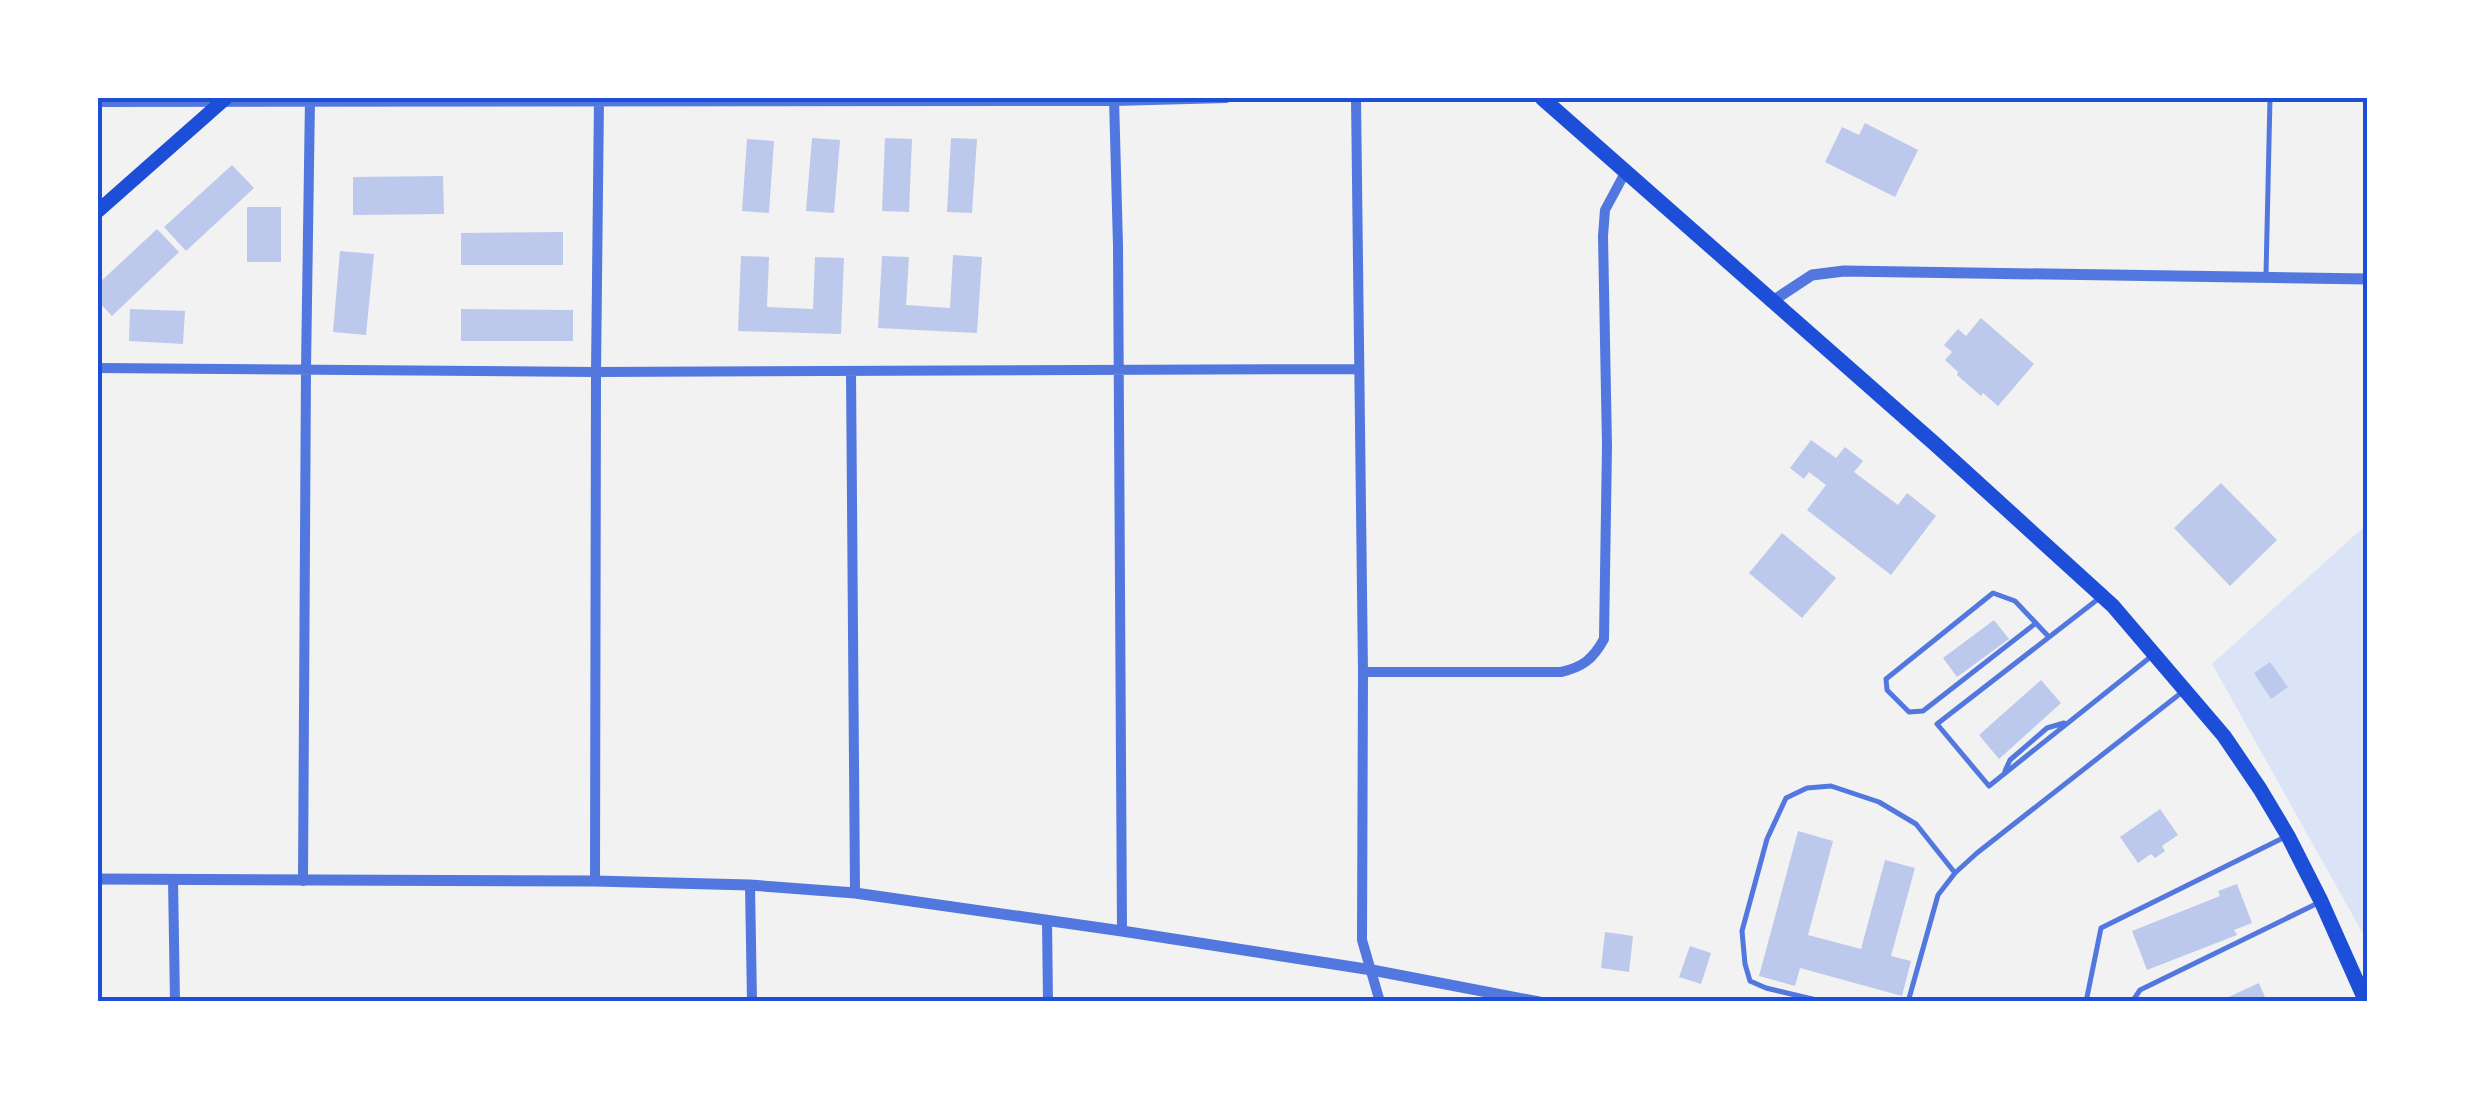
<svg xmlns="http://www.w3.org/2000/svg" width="2465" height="1099" font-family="Jost,sans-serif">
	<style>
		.green { fill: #dbe4f7 }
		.building { fill: #bdc9ec }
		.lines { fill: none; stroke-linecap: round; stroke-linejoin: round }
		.service { stroke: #5277de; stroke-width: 5 }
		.minor { stroke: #5277de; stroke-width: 10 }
		.tertiary { stroke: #5277de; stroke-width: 11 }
		.secondary { stroke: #1d4ed8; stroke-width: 14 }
		.primary { stroke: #1d4ed8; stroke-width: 15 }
		.neatline { fill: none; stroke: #1d4ed8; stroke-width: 4 }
	</style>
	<rect width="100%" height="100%" fill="#f2f2f2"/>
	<path class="green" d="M2367,524V941L2212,664Z"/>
	<path class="building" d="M1865,123L1918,150L1895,197L1825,162L1842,127L1859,135Z
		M812,138L840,140L834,213L806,211Z
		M885,138L912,139L909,212L882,211Z
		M951,138L977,139L972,213L947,212Z
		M747,139L774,141L769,213L742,211Z
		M232,165L254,188L186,251L164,227Z
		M443,176L444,214L353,215V177Z
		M247,207H281V262H247Z
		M157,229L179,252L112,316L98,301V284Z
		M563,232V265H461V233Z
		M340,251L374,254L366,335L333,332Z
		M953,255L982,257L977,333L878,328L882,256L909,257L906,305L950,308Z
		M741,256L769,257L767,307L813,309L815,257L844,258L841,334L738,331Z
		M130,309L185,311L183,344L129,341Z
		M461,309L573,310V341H461Z
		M1981,318L2034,364L1998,406L1983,393L1981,396L1957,375L1958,372L1945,360L1952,352L1944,345L1958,329L1966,336Z
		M1811,440L1836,458L1845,447L1863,461L1854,472L1898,505L1907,493L1936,516L1891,575L1807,510L1826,485L1809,472L1804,479L1790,468Z
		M2221,483L2277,540L2230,586L2174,528Z
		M1782,533L1836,578L1802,618L1749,573Z
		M1994,620L2009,639L1957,677L1943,658Z
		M2270,662L2288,687L2271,699L2254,673Z
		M2041,680L2061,703L1999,759L1979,735Z
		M2160,809L2178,835L2162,846L2165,851L2155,858L2151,854L2138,863L2120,837Z
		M1798,831L1833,841L1808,935L1861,949L1885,860L1915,868L1891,956L1911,961L1902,996L1800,968L1795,986L1759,976Z
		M2237,884L2252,923L2234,930L2237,935L2147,970L2132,931L2220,896L2218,891Z
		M1605,932L1633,936L1629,972L1601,968Z
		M1690,946L1711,953L1701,984L1679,977Z
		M2259,983L2267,1002H2225L2224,999Z"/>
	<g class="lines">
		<path class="service" d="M2266,275L2270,98
			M2102,596L1937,724L1989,786L2153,655
			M2036,623L1923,711L1909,712L1887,690L1886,679L1993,593L2015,601L2049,637
			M2005,771L2010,760L2047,728L2064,723
			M1825,1002L1766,988L1750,981L1745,964L1742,931L1767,839L1786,798L1807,788L1831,786L1879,802L1916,824L1955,873
			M1908,1002L1938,895L1955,873L1977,853L2181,693
			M2086,1002L2101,928L2285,837
			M2132,1002L2140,990L2318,903"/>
		<path class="minor" d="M1114,98L1118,246L1122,931
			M1356,98L1363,672L1362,940L1380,1002
			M98,102L1114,101L1226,98
			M98,368L596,372L1358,369
			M851,371L855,893
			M1363,672H1561C1583,667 1593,659 1604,639L1607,446L1603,236L1605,210L1626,171
			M173,879L175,1002
			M303,881L306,369L310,98
			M595,881L596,372L599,98
			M750,885L752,1002
			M1047,921L1048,1002"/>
		<path class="tertiary" d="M1771,302L1812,275L1844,271L2368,279
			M98,879L595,881L750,885L855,893L1122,931L1372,970L1539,1002"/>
		<path class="secondary" d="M98,211L226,98"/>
		<path class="primary" d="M1542,98L1935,444L2113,606L2224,736L2260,789L2288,836L2321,901L2366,1002"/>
	</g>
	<rect width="2465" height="1099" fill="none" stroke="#ffffff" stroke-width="200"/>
	<rect x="100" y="100" width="2265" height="899" class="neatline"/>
</svg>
